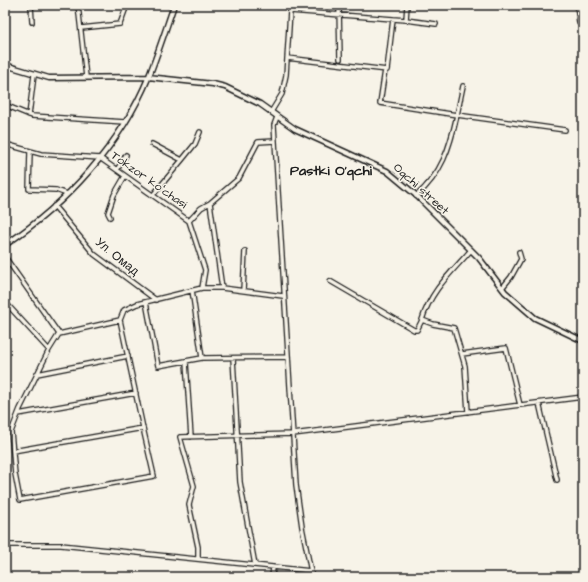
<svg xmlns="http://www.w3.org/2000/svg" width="588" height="582" font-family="'Architects Daughter',sans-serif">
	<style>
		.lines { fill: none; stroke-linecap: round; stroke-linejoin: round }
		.minor-casing { stroke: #1c1c1c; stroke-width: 6 }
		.major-casing { stroke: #1c1c1c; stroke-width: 7 }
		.minor { stroke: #f7f3e8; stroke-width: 3.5 }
		.major { stroke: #f7f3e8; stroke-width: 4 }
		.labels { text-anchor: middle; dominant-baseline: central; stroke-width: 3; stroke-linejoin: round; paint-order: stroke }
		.street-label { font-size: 12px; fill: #1c1c1c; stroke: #f7f3e8 }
		.quarter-label { font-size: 14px; font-weight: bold; fill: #1c1c1c; stroke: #f7f3e8 }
	</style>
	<rect width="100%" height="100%" fill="#f7f3e8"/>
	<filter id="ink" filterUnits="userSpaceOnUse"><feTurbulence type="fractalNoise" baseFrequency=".025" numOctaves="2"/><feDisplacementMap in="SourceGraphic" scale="8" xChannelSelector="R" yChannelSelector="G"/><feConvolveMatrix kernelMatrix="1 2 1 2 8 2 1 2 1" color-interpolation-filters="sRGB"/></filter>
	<g filter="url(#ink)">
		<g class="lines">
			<defs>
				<path id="minor" d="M31,5L32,22
					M78,5L86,77
					M290,5V11L406,20L436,24
					M339,5L340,59
					M577,5L579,23L583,24
					M406,20L407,5
					M81,28L120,24L127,5
					M287,58L387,70L393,19
					M385,70L380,103L457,115C450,147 442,174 416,196
					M463,86L457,115L565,130
					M5,105L32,116L125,122
					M271,112L282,94L286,75L290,11
					M29,115L34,75
					M277,117L274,125L296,485L302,527L312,577
					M5,144L41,154L100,158L189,221L205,270L202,288
					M152,144L182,160L195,144L200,132
					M30,152L29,189L56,190L67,194
					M117,170L126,155
					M153,195L182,160
					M210,203L239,178L258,142L275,141
					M54,206L94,254L156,300
					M110,217L108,213L114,195L125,176
					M189,221L201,208L210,203L222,288
					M5,257L59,334
					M330,281L414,330H417L422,320
					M502,288L511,277L521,259L519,252
					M192,290L202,358L287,357
					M243,291L245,251
					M5,302L49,350L59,334L120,320L124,310L137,304L202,288H222L283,296
					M146,302L158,366L202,358
					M120,320L143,428
					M462,354L506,348L520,405
					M233,358L240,482L255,565
					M186,362L191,437
					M37,374L128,356
					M539,403L557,480
					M468,412L465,366L454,328L433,324L422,320C431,290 451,273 471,250
					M18,414L136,393
					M13,451L143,428L154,476L20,500L15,474L11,432L20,409L49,350
					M5,545H61L311,571
					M198,559V547L189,505L194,486L180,437L293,434L583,397
					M272,577L273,567"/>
				<path id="major" d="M5,65L49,78L148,77L213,84L225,87L260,104L295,129L387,171L417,196L479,258L505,292L535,318L583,341
					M5,245C66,204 121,145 149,76C158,53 166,29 174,5"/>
			</defs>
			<use href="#minor" class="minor-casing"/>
			<use href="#major" class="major-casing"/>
			<use href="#minor" class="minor"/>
			<use href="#major" class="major"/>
		</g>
	</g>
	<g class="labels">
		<g class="street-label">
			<text transform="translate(149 180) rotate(35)">Tokzor koʻchasi</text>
			<text transform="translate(421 189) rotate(42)">Oqchi street</text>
			<text transform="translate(117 257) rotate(39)">Ул. Омад</text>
		</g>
		<g class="quarter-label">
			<text x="331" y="171">Pastki O'qchi</text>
		</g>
	</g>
	<rect width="588" height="582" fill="none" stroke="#f7f3e8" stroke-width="20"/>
	<rect x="10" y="10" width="568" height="562" fill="none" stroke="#1c1c1c" stroke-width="1.5" filter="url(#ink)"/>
</svg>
